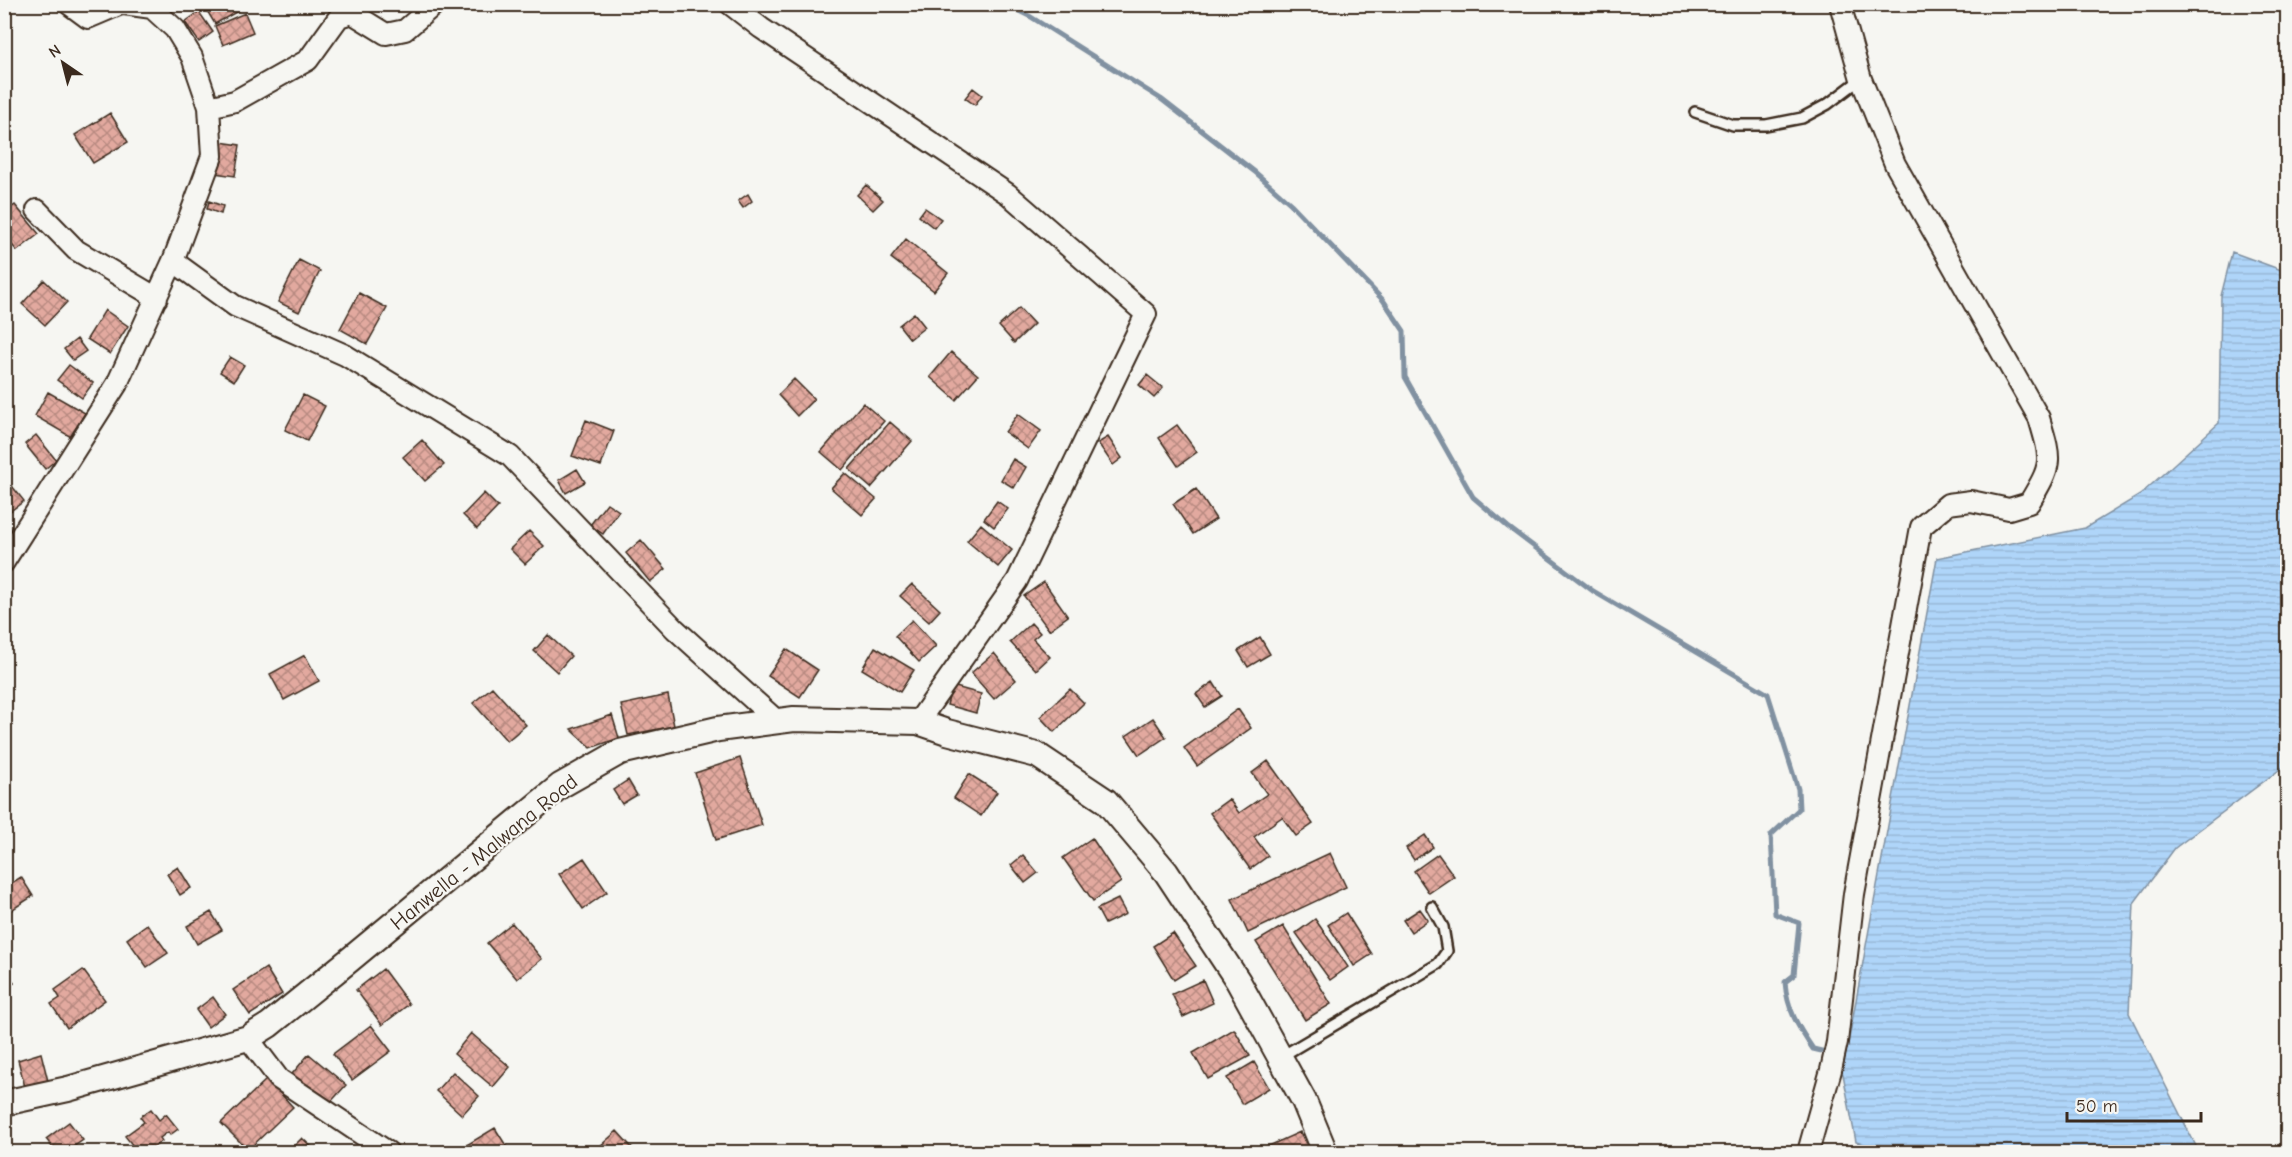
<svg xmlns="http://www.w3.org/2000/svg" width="2292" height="1157" font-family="'Comic Neue',sans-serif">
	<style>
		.water { fill: url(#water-rules); stroke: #8191a1; stroke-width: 1.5 }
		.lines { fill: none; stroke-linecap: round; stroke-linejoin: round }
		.stream { stroke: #8191a1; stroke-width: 5 }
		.building { fill: url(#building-cross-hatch); stroke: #3b2a1e; stroke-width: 1.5 }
		.service-casing { stroke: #3b2a1e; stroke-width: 14 }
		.minor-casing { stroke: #3b2a1e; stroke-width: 24 }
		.tertiary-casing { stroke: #3b2a1e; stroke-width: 28 }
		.service { stroke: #f6f6f2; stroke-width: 9 }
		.minor { stroke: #f6f6f2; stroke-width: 20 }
		.tertiary { stroke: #f6f6f2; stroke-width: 24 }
		.labels { text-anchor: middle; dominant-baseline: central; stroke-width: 4.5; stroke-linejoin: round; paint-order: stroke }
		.street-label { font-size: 21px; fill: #3b2a1e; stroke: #f6f6f2 }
	</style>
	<defs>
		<pattern id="water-rules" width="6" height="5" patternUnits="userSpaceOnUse" patternTransform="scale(1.5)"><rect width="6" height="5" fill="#afd5f9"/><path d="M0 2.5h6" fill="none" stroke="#97b7d5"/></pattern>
		<pattern id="building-cross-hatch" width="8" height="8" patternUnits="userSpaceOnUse" patternTransform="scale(1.5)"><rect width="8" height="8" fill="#e2a99f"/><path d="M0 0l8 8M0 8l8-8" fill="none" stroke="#b88a81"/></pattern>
	</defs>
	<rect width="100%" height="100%" fill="#f6f6f2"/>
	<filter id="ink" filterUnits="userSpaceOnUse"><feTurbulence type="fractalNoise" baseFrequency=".0167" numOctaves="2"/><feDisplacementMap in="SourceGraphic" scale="12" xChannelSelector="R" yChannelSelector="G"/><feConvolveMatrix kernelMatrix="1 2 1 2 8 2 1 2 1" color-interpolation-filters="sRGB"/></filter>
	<g filter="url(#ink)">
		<path class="water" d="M2232,252L2287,272V764L2175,848L2134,903L2129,1013L2199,1152H1889L1856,1142L1843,1074L1831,1070L1837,1042L1848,1044L1937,558L2085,528L2140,495L2219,423L2221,296Z"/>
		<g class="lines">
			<path class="stream" d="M1005,4L1031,17L1161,99L1255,172L1291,204L1383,300L1404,331L1405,377L1473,497L1508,527L1593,591L1768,694L1798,789L1799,809L1771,835L1775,914L1799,923L1794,975L1785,982C1787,1009 1798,1027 1813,1049L1830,1053"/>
		</g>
		<path class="building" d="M203,4H243L245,7L215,24Z
			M199,12L213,32L199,42L185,22Z
			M245,13L253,32L223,45L215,26Z
			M973,88L982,95L975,105L965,98Z
			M110,113L128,142L93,163L75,135Z
			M220,142L240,145L235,176L215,173Z
			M866,185L883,200L873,210L857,195Z
			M748,194L752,201L743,208L738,201Z
			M209,201L223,206L221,214L207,209Z
			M15,205L39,234L17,251L8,240L4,242V213Z
			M925,208L941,219L934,228L919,216Z
			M906,239L948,273L934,291L891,258Z
			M299,260L320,271L299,312L278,302Z
			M44,280L67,302L45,325L22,304Z
			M359,293L387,308L367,344L340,329Z
			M1019,308L1034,324L1014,343L999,326Z
			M105,310L128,326L110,354L87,339Z
			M914,313L925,327L910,339L899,325Z
			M77,339L86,351L73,360L64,349Z
			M951,352L978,375L956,400L930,377Z
			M230,357L244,365L234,381L220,372Z
			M69,365L93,383L82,398L57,380Z
			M1147,375L1163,388L1154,398L1139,385Z
			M794,379L814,399L797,416L778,395Z
			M48,392L85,413L71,437L35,416Z
			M303,395L325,406L307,441L285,430Z
			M863,403L884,421L842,470L821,452Z
			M1018,414L1041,431L1028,449L1005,432Z
			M586,420L614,431L601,466L572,456Z
			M890,422L912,441L871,488L849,469Z
			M1177,425L1197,452L1178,466L1159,438Z
			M36,435L56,460L45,469L25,444Z
			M1108,437L1122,458L1113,465L1098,443Z
			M422,440L444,465L425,481L403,457Z
			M1013,459L1026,467L1014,488L1001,480Z
			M577,469L585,482L566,493L559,480Z
			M845,473L876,499L862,515L831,488Z
			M4,476L24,501L5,515H4Z
			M1196,489L1216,519L1193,534L1173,504Z
			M484,493L498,507L477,529L463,515Z
			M997,501L1008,509L994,527L984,519Z
			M607,503L619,511L603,534L590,525Z
			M981,524L1012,550L998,567L967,541Z
			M529,531L544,546L525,564L510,549Z
			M641,540L666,569L650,582L626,553Z
			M1044,582L1068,616L1049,630L1024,596Z
			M912,584L940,610L929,622L900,596Z
			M912,620L936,646L919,662L895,636Z
			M1031,623L1040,633L1033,639L1050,657L1036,670L1010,642Z
			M548,635L571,656L557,672L534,651Z
			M1260,637L1270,654L1248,667L1238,651Z
			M875,647L914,670L900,692L862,669Z
			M786,649L818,670L800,697L768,676Z
			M994,653L1016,680L994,699L971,673Z
			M305,655L319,681L284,700L270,674Z
			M1213,682L1222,696L1205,707L1196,694Z
			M952,686L981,694L976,713L947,705Z
			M492,687L526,725L507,741L473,703Z
			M1070,689L1084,703L1054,732L1040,717Z
			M668,695L674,726L628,735L621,705Z
			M1238,709L1251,728L1197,766L1184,748Z
			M612,715L619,738L591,748L571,729Z
			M1153,718L1166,737L1139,755L1126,736Z
			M740,758L762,825L716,840L695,773Z
			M1268,761L1313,824L1296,836L1282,817L1254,837L1268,856L1250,869L1210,813L1229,799L1239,813L1267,794L1252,773Z
			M969,774L997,792L981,816L954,798Z
			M628,780L637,795L622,804L613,790Z
			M1425,835L1433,847L1414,860L1406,848Z
			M1092,838L1121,882L1093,901L1063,858Z
			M1330,853L1346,887L1248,933L1232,899Z
			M1438,854L1454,876L1429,893L1414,871Z
			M1023,855L1038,873L1025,883L1011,865Z
			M584,858L607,892L583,909L559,874Z
			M178,867L191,888L180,895L167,874Z
			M21,877L33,896L10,911L4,902V888Z
			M1118,899L1126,914L1105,924L1097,909Z
			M1420,909L1428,920L1411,932L1403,920Z
			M211,912L222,930L197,944L187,926Z
			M1346,913L1372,954L1354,966L1328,925Z
			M1315,919L1348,967L1330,980L1296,933Z
			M512,923L542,959L517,979L487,943Z
			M147,924L168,953L147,967L127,939Z
			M1283,926L1331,1004L1305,1020L1256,942Z
			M1173,933L1196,966L1174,980L1153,946Z
			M266,968L282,994L250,1015L233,990Z
			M4,969L14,983L4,990Z
			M383,969L409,1004L382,1025L356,990Z
			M83,970L105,1000L67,1028L51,1004L60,998L55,990Z
			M1203,980L1213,1003L1183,1017L1172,994Z
			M213,997L225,1014L208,1027L196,1010Z
			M371,1025L391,1051L352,1080L333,1054Z
			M1234,1029L1250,1056L1208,1079L1193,1053Z
			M471,1033L510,1067L493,1087L454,1054Z
			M41,1053L48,1081L25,1087L18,1060Z
			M309,1054L346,1085L328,1105L292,1074Z
			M1254,1062L1269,1088L1242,1104L1227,1078Z
			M453,1072L479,1096L462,1115L436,1091Z
			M267,1079L293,1107L248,1150L221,1123Z
			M151,1109L159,1120L166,1114L178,1129L170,1135L168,1132L160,1138L162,1141L147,1152H138L125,1136L144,1122L140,1117Z
			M69,1122L83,1140L66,1152H56L46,1139Z
			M495,1128L510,1152H469L465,1146Z
			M617,1131L636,1152H604L599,1147Z
			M1300,1132L1309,1150L1304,1152H1264L1262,1149Z
			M302,1138L317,1152H288Z"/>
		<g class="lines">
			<defs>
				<path id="service" d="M1695,112L1733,125H1766L1802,118L1828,104L1861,79
					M1282,1056L1438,964L1447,951L1443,927L1432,907"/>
				<path id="minor" d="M69,4L88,18L121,4
					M730,4L761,28L1008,194L1146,314L1017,581L918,722
					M209,107L235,101L308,60L339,17L352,13L386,34L405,30L435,4
					M37,210L76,250L157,298
					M173,261L235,306L345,355L510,456L675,629L778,722
					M4,562L117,384L173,261L212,156L209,107L192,57L175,29L152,8L124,4
					M248,1038L279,1079L388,1152
					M1808,1152L1831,1070L1837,1042L1854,894L1921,527L1948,504L1971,501L2009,509L2029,503C2053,463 2052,462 2039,418L1895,164L1861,79L1840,4"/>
				<path id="tertiary" d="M4,1103L68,1089L248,1038L269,1025L347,962L560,786L620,752L718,729L794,719L918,722L947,732L1037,755L1106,801L1166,872L1238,981L1304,1101L1325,1152"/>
			</defs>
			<use href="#service" class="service-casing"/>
			<use href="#minor" class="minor-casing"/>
			<use href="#tertiary" class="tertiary-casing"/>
			<use href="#service" class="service"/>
			<use href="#minor" class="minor"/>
			<use href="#tertiary" class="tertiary"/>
		</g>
	</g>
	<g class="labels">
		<g class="street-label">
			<text transform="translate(484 852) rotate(-39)">Hanwella - Malwana Road</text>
		</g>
	</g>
	<rect width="2292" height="1157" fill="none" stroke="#f6f6f2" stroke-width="24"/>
	<rect x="12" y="12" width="2268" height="1133" fill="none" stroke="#3b2a1e" stroke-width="2" filter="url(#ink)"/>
	<g transform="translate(63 63) rotate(325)" stroke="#f6f6f2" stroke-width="4.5" paint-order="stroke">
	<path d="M0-4.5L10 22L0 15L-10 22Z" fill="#3b2a1e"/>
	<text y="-9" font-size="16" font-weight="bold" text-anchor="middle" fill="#3b2a1e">N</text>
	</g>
	<path d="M2067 1112v9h134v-9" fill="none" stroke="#3b2a1e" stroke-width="3"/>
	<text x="2076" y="1112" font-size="18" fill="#3b2a1e" stroke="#f6f6f2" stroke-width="4.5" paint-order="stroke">50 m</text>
</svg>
